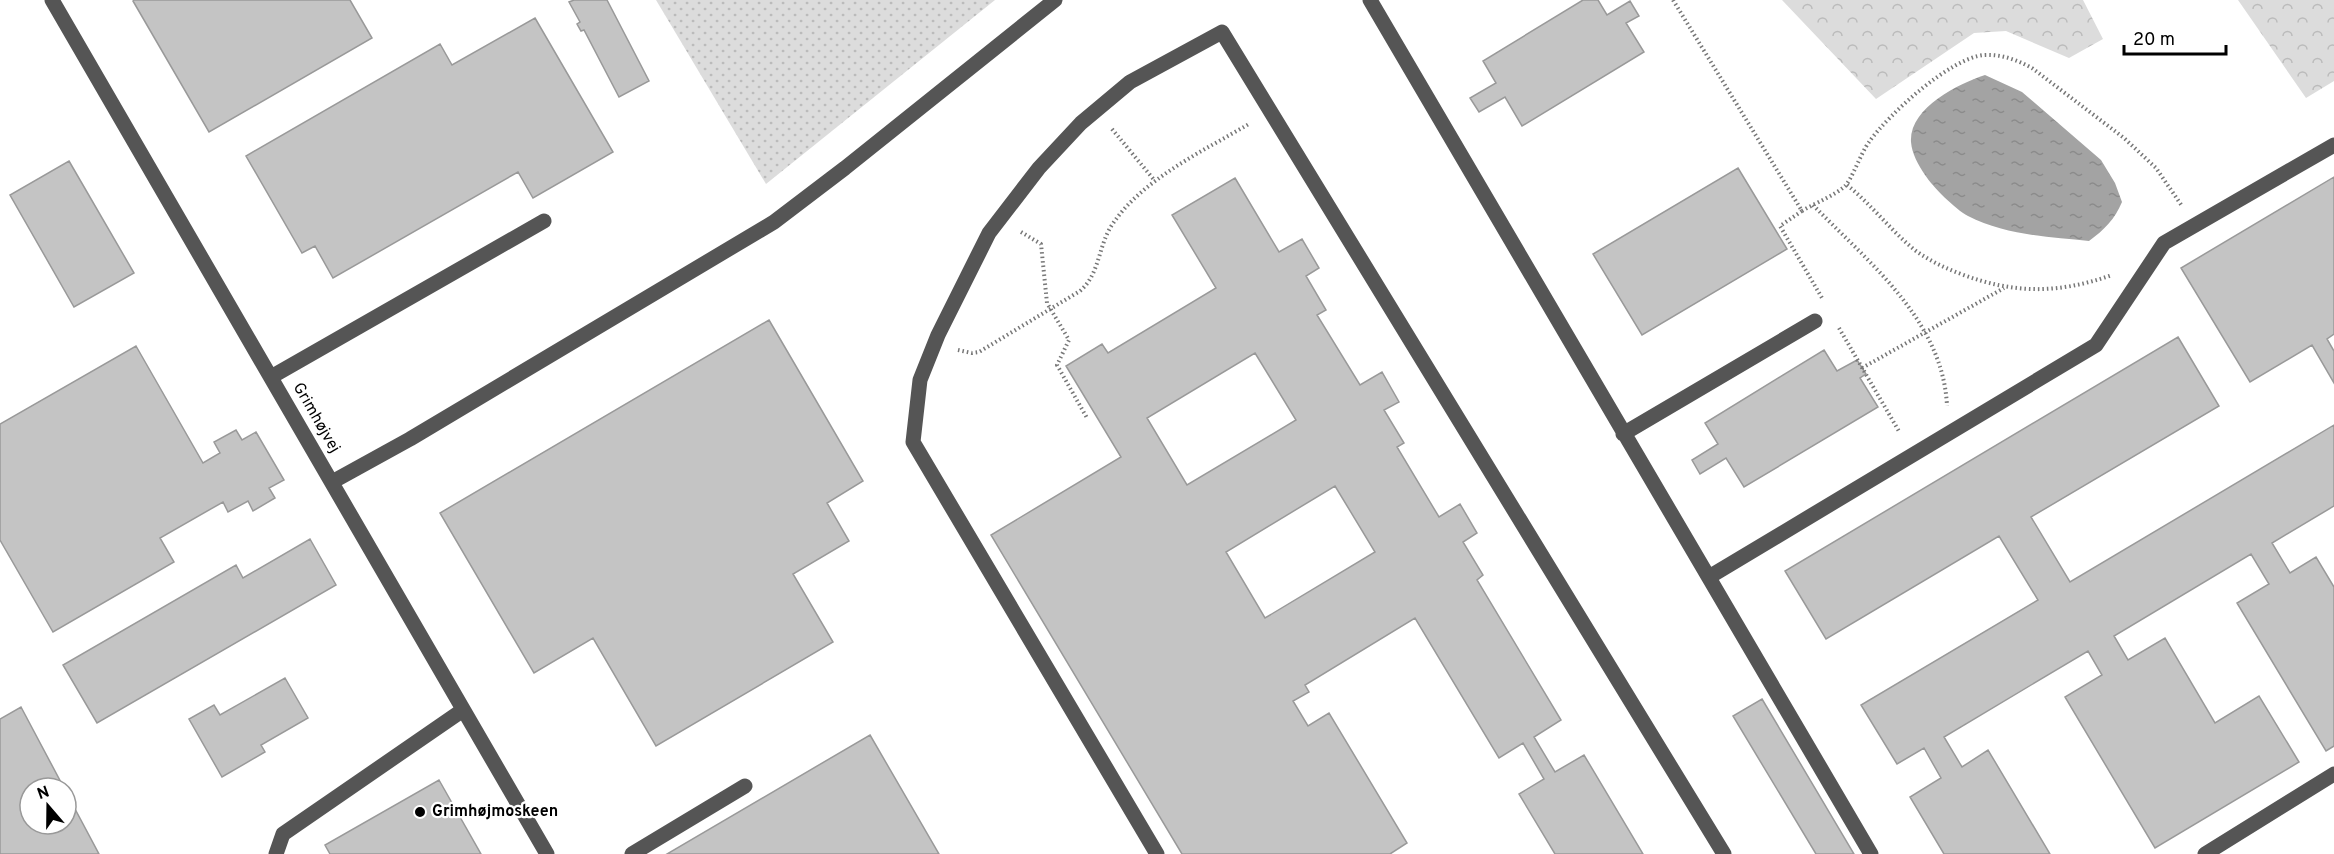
<svg xmlns="http://www.w3.org/2000/svg" width="2334" height="854" font-family="Overpass,sans-serif">
	<style>
		.grass { fill: url(#grass-dots) }
		.forest { fill: url(#forest-crowns) }
		.water { fill: url(#water-ripples) }
		.building { fill: #c4c4c4; stroke: #999; stroke-width: 1.5; fill-rule: evenodd }
		.lines { fill: none; stroke-linecap: round; stroke-linejoin: round }
		.path { stroke: #777; stroke-width: 4; stroke-dasharray: 1.5 3; stroke-linecap: butt }
		.minor { stroke: #555; stroke-width: 15 }
		.poi-dot { fill: #000; stroke: #fff; stroke-width: 2 }
		.labels { text-anchor: middle; dominant-baseline: central; stroke-width: 4.5; stroke-linejoin: round; paint-order: stroke }
		.street-label { font-size: 16px; fill: #000; stroke: #fff }
		.poi-label { font-size: 16px; font-weight: bold; fill: #000; stroke: #fff; text-anchor: start }
	</style>
	<defs>
		<pattern id="grass-dots" width="8" height="8" patternUnits="userSpaceOnUse" patternTransform="scale(1.5)"><rect width="8" height="8" fill="#dcdcdc"/><path d="M2 2h.1M6 6h.1" fill="none" stroke="#bbb" stroke-width="1.8" stroke-linecap="round"/></pattern>
		<pattern id="forest-crowns" width="20" height="18" patternUnits="userSpaceOnUse" patternTransform="scale(1.5)"><rect width="20" height="18" fill="#dcdcdc"/><path d="M2 6a3 3 0 1 1 6 0M12 15a3 3 0 1 1 6 0" fill="none" stroke="#bbb"/></pattern>
		<pattern id="water-ripples" width="26" height="14" patternUnits="userSpaceOnUse" patternTransform="scale(1.5)"><rect width="26" height="14" fill="#a3a3a3"/><path d="M2 4q2-2 4 0t4 0M15 11q2-2 4 0t4 0" fill="none" stroke="#8b8b8b"/></pattern>
	</defs>
	<rect width="100%" height="100%" fill="#fff"/>
	<path class="grass" d="M656,0H995L766,184Z"/>
	<path class="forest" d="M1782,0H2083L2103,39L2069,58L2006,31L1974,33L1876,99Z
		M2238,0H2334V81L2306,98Z"/>
	<path class="water" d="M1985,75L2022,92L2101,160L2115,183L2122,202C2115,219 2104,230 2089,241C2049,237 2005,235 1968,216C1955,209 1933,187 1925,175C1918,164 1912,154 1911,142C1909,108 1958,84 1985,75Z"/>
	<path class="building" d="M134,0H350L372,38L209,132L133,1Z
		M574,0H607L649,81L619,97L584,30L581,31L577,24L580,22L569,2Z
		M1583,0H1598L1607,15L1630,1L1639,16L1626,23L1644,52L1522,126L1505,97L1479,112L1470,98L1496,83L1483,61Z
		M535,18L613,152L533,198L518,172L333,278L315,246L302,253L246,156L440,44L452,65Z
		M69,161L134,273L74,307L10,195Z
		M1738,168L1787,249L1642,335L1593,254Z
		M2334,177V334L2327,339L2334,351V383L2312,345L2250,382L2181,268Z
		M1235,178L1279,252L1302,239L1319,268L1306,276L1326,310L1317,315L1360,385L1382,372L1399,402L1384,410L1404,443L1397,447L1439,517L1460,504L1477,533L1463,542L1483,575L1477,580L1561,720L1534,737L1555,772L1584,755L1643,854H1555L1519,794L1544,779L1523,743L1499,758L1415,618L1305,685L1309,692L1293,701L1308,726L1329,713L1407,843L1390,854H1182L991,535L1121,457L1066,366L1102,344L1108,353L1216,288L1172,215ZM1255,353L1296,420L1187,485L1147,418ZM1335,486L1375,552L1265,618L1226,552Z
		M769,320L863,481L827,503L849,541L793,574L833,642L656,746L593,638L534,673L440,513Z
		M2178,337L2219,406L2031,517L2070,582L2334,425V506L2272,543L2290,573L2316,557L2334,587V746L2326,751L2237,603L2269,584L2251,554L2114,636L2128,660L2165,638L2215,723L2259,696L2299,762L2155,848L2065,697L2102,675L2088,651L1944,737L1962,767L1988,750L2050,854H1944L1910,797L1941,778L1924,748L1897,764L1861,705L2038,600L1999,536L1826,639L1785,571Z
		M136,346L203,463L220,453L214,442L236,430L242,440L256,432L284,480L269,488L275,498L253,511L248,501L228,512L223,502L160,538L174,562L53,632L0,540V424Z
		M1824,350L1837,371L1857,360L1866,374L1860,378L1878,407L1744,487L1726,458L1700,474L1692,460L1718,444L1705,423Z
		M310,539L336,585L97,723L63,665L236,565L243,578Z
		M285,678L308,718L261,745L265,752L222,777L189,719L214,705L220,715Z
		M1762,699L1854,854H1816L1733,716Z
		M21,707L64,788H30V824H66V792L99,854H0V719Z
		M870,735L939,854H667Z
		M439,780L481,854H330L325,845Z"/>
	<g class="lines">
		<path class="path" d="M1673,0L1802,211L1780,226L1822,298
			M1112,129L1155,181
			M1847,185C1872,205 1891,231 1916,251C1930,261 1945,268 1961,274C2014,294 2058,294 2112,275
			M1813,205C1868,262 1943,320 1947,406
			M1802,211C1815,203 1834,196 1845,186C1851,181 1862,151 1869,142C1889,114 1950,58 1984,55C2002,54 2017,60 2032,68L2124,138L2156,168L2182,206
			M1021,232L1041,244L1047,303L1069,340L1057,365L1087,418
			M1839,328L1900,433
			M958,350L972,353L979,352L1080,291C1100,274 1098,246 1112,225C1141,180 1203,151 1249,124
			M1862,368L2004,288"/>
		<path class="minor" d="M52,0L547,854
			M1370,0L1871,854
			M271,377L544,221
			M1623,434L1815,321
			M332,482L410,439L774,222L845,168L1055,0
			M1709,577L2096,345L2164,243L2334,145
			M276,854L283,834L463,710
			M632,854L745,786
			M1157,854L913,442L920,380L938,335L989,233L1039,168L1081,123L1130,82L1222,32L1724,854
			M2205,854L2334,774"/>
	</g>
	<circle class="poi-dot" cx="420" cy="812" r="6"/>
	<g class="labels">
		<g class="street-label">
			<text transform="translate(316 418) rotate(60)">Grimhøjvej</text>
		</g>
		<g class="poi-label">
			<text x="432" y="812">Grimhøjmoskeen</text>
		</g>
	</g>
	<g transform="translate(48 806) rotate(340)"><circle r="28" fill="#ffffff" stroke="#999999" stroke-width="1.5"/>
	<path d="M0-4.5L10 22L0 15L-10 22Z" fill="#000000"/>
	<text y="-9" font-size="16" font-weight="bold" text-anchor="middle" fill="#000000">N</text>
	</g>
	<path d="M2124 45v9h102v-9" fill="none" stroke="#000000" stroke-width="3"/>
	<text x="2133" y="45" font-size="18" fill="#000000" stroke="#ffffff" stroke-width="4.5" paint-order="stroke">20 m</text>
</svg>
